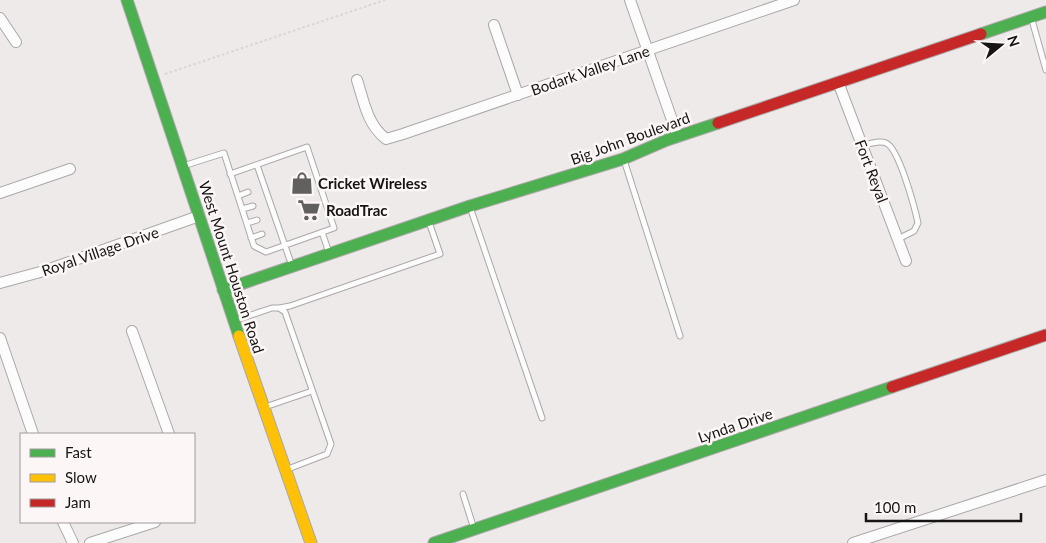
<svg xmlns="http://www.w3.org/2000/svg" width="1046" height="543" font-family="Lato,sans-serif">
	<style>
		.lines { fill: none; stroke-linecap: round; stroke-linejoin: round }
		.lane-casing { stroke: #aba8a8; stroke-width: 7 }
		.street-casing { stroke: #aba8a8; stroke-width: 12 }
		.fast-casing { stroke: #aba8a8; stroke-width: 13 }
		.slow-casing { stroke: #aba8a8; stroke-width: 13 }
		.jam-casing { stroke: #aba8a8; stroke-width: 13 }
		.path { stroke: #d6d6d5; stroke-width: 2; stroke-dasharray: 2.5 2.5; stroke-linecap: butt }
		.lane { stroke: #fcfcfc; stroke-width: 5 }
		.street { stroke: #fcfcfc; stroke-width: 10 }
		.fast { stroke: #4caf50; stroke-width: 11 }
		.slow { stroke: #ffc107; stroke-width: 11 }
		.jam { stroke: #c62828; stroke-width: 11 }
		.labels { text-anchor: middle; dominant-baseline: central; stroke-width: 5; stroke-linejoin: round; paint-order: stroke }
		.street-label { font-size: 15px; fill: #161414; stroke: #fcf6f6 }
		.poi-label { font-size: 15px; font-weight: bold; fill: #161414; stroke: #fcf6f6; text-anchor: start }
	</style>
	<rect width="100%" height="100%" fill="#eeeae9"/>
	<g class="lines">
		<defs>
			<path id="lane" d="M1032,20L1046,70
				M862,146C869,144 879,140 886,143C899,148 915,209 918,223L914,231L898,239
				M624,160L680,336
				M257,165L292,266
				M183,166L224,153L254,246L266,252L334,228L307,147L230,174
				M238,196L248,192
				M470,207L542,418
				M242,209L253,206
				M247,223L257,220
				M322,232L329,253
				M251,238L262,234
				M279,308L290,306L440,254L429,222
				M236,320L272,308H279L285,312L331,444L327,454L288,469
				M265,407L312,391
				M463,494L474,529"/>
			<path id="street" d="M630,0L678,137
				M0,18L16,42
				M494,25L518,95
				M357,80C364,102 367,124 386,139L403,134L794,0
				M838,82L906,261
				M0,193L70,169
				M0,283L44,271L199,216
				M132,331L169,434
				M0,338L33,434
				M63,522L73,543
				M90,543L155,522
				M853,543L1046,480"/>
			<path id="fast" d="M127,0L239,336
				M981,34L1046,12
				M223,290L470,206L623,159L667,140L718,123
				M434,543L892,387"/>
			<path id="slow" d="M239,336L311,543"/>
			<path id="jam" d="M718,123L981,34
				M892,387L1046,335"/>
		</defs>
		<use href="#lane" class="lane-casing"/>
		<use href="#street" class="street-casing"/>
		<use href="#fast" class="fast-casing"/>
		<use href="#slow" class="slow-casing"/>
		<use href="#jam" class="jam-casing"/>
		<path class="path" d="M165,74L385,0"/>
		<use href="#lane" class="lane"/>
		<use href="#street" class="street"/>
		<use href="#fast" class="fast"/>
		<use href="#slow" class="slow"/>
		<use href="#jam" class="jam"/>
	</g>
	<defs>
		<symbol id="shop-bare" viewBox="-9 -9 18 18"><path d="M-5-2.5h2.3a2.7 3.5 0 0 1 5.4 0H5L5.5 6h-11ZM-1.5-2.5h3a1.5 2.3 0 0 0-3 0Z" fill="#625f5f" stroke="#fcf6f6" stroke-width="2.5" paint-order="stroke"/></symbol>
		<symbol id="supermarket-bare" viewBox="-9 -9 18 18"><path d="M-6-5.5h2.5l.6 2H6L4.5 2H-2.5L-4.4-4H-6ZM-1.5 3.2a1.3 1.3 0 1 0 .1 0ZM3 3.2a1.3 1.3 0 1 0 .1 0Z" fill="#625f5f" stroke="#fcf6f6" stroke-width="2.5" paint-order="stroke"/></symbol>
	</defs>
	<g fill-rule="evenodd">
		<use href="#shop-bare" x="286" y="167" width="32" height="32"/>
		<use href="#supermarket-bare" x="293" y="194" width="32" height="32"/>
	</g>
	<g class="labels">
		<g class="street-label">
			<text transform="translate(590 70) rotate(-19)">Bodark Valley Lane</text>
			<text transform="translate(630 138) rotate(-20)">Big John Boulevard</text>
			<text transform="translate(872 171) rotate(69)">Fort Reyal</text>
			<text transform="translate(100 251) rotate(-19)">Royal Village Drive</text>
			<text transform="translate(232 267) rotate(72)">West Mount Houston Road</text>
			<text transform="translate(735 425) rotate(-19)">Lynda Drive</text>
		</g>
		<g class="poi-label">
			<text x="318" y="183">Cricket Wireless</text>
			<text x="326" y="210">RoadTrac</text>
		</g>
	</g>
	<rect x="20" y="433" width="175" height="90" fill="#fcf6f6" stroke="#a09c9c"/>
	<rect x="30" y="449" width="25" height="8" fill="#4caf50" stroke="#a09c9c"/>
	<text x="65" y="458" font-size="15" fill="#161414">Fast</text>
	<rect x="30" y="474" width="25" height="8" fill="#ffc107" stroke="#a09c9c"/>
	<text x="65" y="483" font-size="15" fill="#161414">Slow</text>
	<rect x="30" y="499" width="25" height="8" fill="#c62828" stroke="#a09c9c"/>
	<text x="65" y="508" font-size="15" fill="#161414">Jam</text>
	<g transform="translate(1001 45) rotate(72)" stroke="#fcf6f6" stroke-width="4" paint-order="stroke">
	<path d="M0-4L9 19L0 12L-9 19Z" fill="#161414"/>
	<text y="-8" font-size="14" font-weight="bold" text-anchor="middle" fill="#161414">N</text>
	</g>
	<path d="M866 513v8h155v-8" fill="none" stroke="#161414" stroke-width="2.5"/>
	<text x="874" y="513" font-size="15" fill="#161414" stroke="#fcf6f6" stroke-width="4" paint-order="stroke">100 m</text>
</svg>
